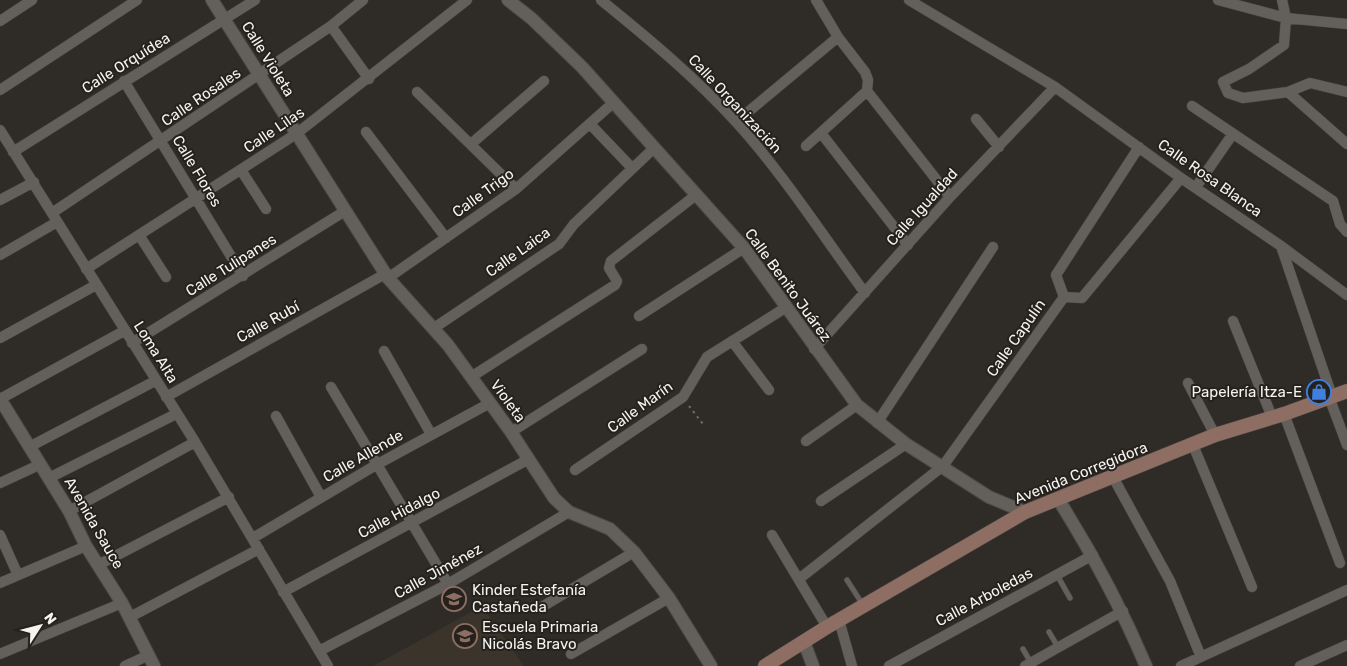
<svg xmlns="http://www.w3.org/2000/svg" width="1347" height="666" font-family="Rubik,sans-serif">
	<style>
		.built { fill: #3b342a }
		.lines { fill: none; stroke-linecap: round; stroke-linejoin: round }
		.service-casing { stroke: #4c4946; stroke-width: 6 }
		.minor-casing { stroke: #4c4946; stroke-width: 11 }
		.tertiary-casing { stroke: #4c4946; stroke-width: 14 }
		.secondary-casing { stroke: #4c4946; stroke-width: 15 }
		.path { stroke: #706c69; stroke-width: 2; stroke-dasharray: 2.5 4; stroke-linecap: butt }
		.service { stroke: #635f5a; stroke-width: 5 }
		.minor { stroke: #635f5a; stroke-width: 10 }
		.tertiary { stroke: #635f5a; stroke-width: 12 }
		.secondary { stroke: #8e6d63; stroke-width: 14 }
		.labels { text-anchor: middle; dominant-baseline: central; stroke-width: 4; stroke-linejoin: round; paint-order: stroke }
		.street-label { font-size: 15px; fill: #f5f2f0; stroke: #25211d }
		.poi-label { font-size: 15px; fill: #f5f2f0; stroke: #25211d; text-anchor: start }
	</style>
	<rect width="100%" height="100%" fill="#2f2b27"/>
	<path class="built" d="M482,606L524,666H373Z"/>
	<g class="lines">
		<defs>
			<path id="service" d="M1057,575L1070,598
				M847,580L863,605
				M1049,632L1058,647
				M1023,649L1031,663"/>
			<path id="minor" d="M601,0C649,39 695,77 737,123C784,175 823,236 865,293
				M816,0L838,37L865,72L868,80L867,91
				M909,0L1055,87L1181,178L1281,246L1347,295
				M1218,0L1286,18L1347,24
				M1282,0L1286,18L1284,45L1249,69L1223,82L1228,93L1243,98L1288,92L1310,83L1347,92
				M0,21L32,0
				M331,26L369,79
				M124,81L243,276
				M0,90L137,0
				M867,91L950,197
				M417,92L516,189
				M1288,92L1347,144
				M1192,106L1333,201L1340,224L1347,232
				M976,119L999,147
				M736,122L838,37
				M590,124L632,168
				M0,130L195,442L328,666
				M366,132L446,238
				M821,133L908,245
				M471,144L544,81
				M806,146L867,91
				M13,152L255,0
				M241,170L266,209
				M1196,187L1232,135
				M0,200L34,182
				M52,213L331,26L363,0
				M139,235L166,277
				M1281,246L1332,396
				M0,255L57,222
				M86,269L296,134L467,0
				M388,278L516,189L613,103
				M1064,297L1056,275L1139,147
				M1064,297L1082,298L1181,178
				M639,316L744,248
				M1233,321L1272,417
				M434,328L559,244L574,224L654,148
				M0,338L96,285
				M732,341L769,390
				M132,343L345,211
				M814,349L950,197L1055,87
				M384,351L431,434
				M471,377L615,285L617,281L609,268L611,261L696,195
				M1188,383L1215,435
				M331,387L448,584
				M166,397L385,274
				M1329,397L1347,445
				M0,399L124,331
				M1284,414L1340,563
				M276,416L321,497
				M877,423L993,247
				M511,432L642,349
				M806,441L857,405
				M1193,445L1252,587
				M31,446L155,381
				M575,470L683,397L707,357L785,308
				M1113,477L1170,581L1201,657
				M49,478L176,414
				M0,483L41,464
				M821,501L906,444
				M69,511L195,442
				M0,535L18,575
				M772,535L827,627
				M253,538L376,465L490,403
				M100,564L229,497
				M799,579L943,466L1064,297
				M0,583L86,546
				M283,592L529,459
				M540,608L634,552
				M130,617L259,549
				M839,620L852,666
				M319,651L448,584L569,512
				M0,654L122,603
				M571,654L669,598
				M125,666L149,655
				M889,666L1093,555
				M1025,666L1123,611
				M1181,666L1347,590
				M1300,666L1347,645"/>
			<path id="tertiary" d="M212,0L388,278L448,345L511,432L554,498L569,512L610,529L634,552L669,598L711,666
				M508,0L531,18L582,67L744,248L857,405L906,444L989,497L1025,512
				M0,399L69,511L86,546L122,603L154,666
				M1058,499C1092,553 1121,607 1146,666
				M804,642L813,666"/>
			<path id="secondary" d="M765,666L827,627L1025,512L1215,435L1284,414L1347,391"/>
		</defs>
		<use href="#service" class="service-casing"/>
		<use href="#minor" class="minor-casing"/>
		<use href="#tertiary" class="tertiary-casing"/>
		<use href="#secondary" class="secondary-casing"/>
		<path class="path" d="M689,406L703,424"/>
		<use href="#service" class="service"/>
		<use href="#minor" class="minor"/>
		<use href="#tertiary" class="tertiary"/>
		<use href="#secondary" class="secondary"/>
	</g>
	<defs>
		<symbol id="shop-ring" viewBox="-11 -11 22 22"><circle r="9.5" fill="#25211d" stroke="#3f7fe0" stroke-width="1.5"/><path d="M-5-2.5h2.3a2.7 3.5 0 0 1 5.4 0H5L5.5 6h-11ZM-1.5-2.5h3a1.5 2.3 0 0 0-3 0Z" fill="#3f7fe0"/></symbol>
		<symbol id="school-ring" viewBox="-11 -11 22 22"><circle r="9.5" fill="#25211d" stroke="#8d6e63" stroke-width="1.5"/><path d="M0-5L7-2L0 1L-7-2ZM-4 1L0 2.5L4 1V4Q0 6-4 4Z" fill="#8d6e63"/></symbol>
	</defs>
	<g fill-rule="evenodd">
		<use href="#shop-ring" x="1305" y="378" width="28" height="28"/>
		<use href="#school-ring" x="440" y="585" width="28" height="28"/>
		<use href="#school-ring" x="451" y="622" width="28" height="28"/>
	</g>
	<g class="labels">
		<g class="street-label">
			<text transform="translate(268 59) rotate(58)">Calle Violeta</text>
			<text transform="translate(126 63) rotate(-32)">Calle Orquídea</text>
			<text transform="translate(201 97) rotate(-34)">Calle Rosales</text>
			<text transform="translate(735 104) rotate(47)">Calle Organización</text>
			<text transform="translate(274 130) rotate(-34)">Calle Lilas</text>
			<text transform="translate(197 171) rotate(59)">Calle Flores</text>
			<text transform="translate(1210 178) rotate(35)">Calle Rosa Blanca</text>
			<text transform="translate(483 193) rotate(-36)">Calle Trigo</text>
			<text transform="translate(922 207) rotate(-48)">Calle Igualdad</text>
			<text transform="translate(518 252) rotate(-35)">Calle Laica</text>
			<text transform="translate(231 265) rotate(-32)">Calle Tulipanes</text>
			<text transform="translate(788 285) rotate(54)">Calle Benito Juárez</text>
			<text transform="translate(268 322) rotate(-29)">Calle Rubí</text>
			<text transform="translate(1016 338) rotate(-55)">Calle Capulín</text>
			<text transform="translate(156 352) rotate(58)">Loma Alta</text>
			<text transform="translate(508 401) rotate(54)">Violeta</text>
			<text transform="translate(640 407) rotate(-36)">Calle Marín</text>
			<text transform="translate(363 456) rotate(-30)">Calle Allende</text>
			<text transform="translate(1081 473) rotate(-22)">Avenida Corregidora</text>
			<text transform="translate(399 513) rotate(-28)">Calle Hidalgo</text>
			<text transform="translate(94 523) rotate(60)">Avenida Sauce</text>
			<text transform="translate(438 571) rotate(-29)">Calle Jiménez</text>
			<text transform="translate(984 597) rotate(-28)">Calle Arboledas</text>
		</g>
		<g class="poi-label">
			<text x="1302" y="392" text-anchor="end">Papelería Itza-E</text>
			<text x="472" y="590">Kinder Estefanía<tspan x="472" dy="17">Castañeda</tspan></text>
			<text x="482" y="627">Escuela Primaria<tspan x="482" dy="17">Nicolás Bravo</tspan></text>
		</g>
	</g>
	<g transform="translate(40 626) rotate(54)" stroke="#25211d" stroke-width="4" paint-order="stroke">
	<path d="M0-4L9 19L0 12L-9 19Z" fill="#f5f2f0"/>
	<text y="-8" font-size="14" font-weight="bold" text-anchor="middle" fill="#f5f2f0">N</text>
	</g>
</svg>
